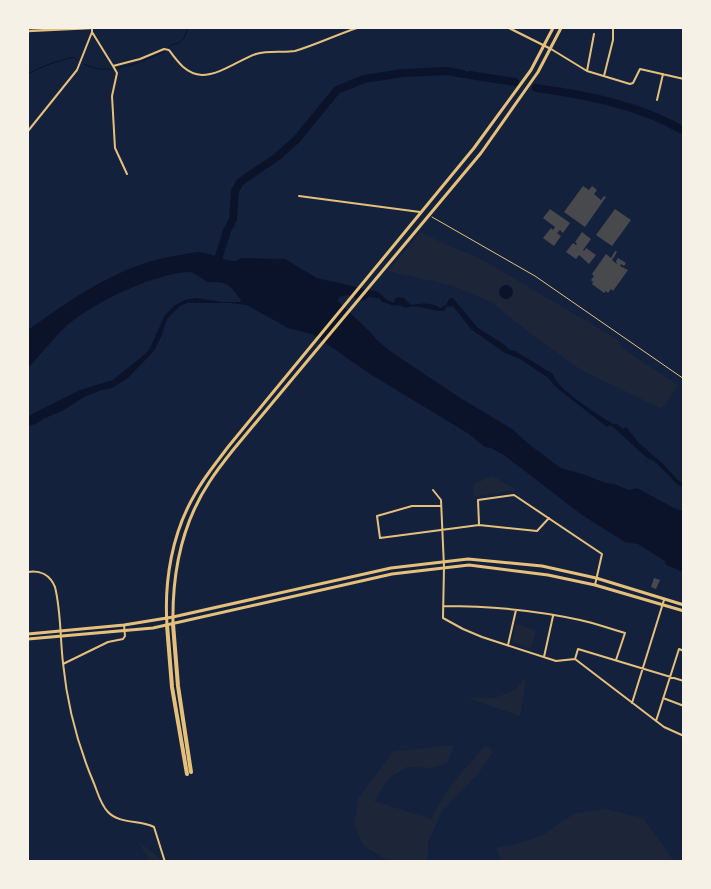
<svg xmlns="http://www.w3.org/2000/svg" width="711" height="889" font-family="Spectral,serif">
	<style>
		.green { fill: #1d2539 }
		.water { fill: #0b132b }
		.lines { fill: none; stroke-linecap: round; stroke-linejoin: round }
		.stream { stroke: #0b132b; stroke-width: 1 }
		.river { stroke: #0b132b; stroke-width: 8 }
		.building { fill: #48494c }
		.path { stroke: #e5c07b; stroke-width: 1 }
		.minor { stroke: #e5c07b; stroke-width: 2 }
		.tertiary { stroke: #e5c07b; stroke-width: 2.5 }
		.primary { stroke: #e5c07b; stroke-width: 3 }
		.trunk { stroke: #e5c07b; stroke-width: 3 }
		.motorway { stroke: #e5c07b; stroke-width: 4 }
	</style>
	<rect width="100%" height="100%" fill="#14213d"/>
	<path class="green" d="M420,233L481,259L617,339L622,348L678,385L662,409L581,370L539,340L491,302L453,286L388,271Z
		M493,476L516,490L474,497L473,484Z
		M516,624L536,630L531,649L512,641Z
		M526,677L520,716L467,698H494L515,690Z
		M454,745L448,762L434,768L407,767L389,778L374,801L431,819L450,786L486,745L493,752L478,774L442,811L428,843L427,861H395L383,858L363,845L354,824L359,797L394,751Z
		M606,809L643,818L674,861H501L496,848L517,844L543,835L575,813Z
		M137,840L163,861H150Z"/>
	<path class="water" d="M197,252C210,252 223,261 236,261L241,258L285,259L317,278L378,292L387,300L394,303L395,299L398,297L404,298L411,305C422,303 432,302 440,308L446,305L449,299L453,298L478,328L505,345L510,350L515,351L553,374C556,389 599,415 613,424H617L623,429L626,427L639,443L663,464L678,480L683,483V488L677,484L654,461L647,458L613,427L609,425L607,427L557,388L547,377L520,359L505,353L472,330L453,306L446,307L444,311C432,312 419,303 406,308L398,305L395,306L382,302L379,298L368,297L364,301L348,295L339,297L338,301L370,332L376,339L390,351L462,399L512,429L530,445L561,468L582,474L606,483L614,484L629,490L637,488L674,508L683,511V572L666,565L665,561L638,544L625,542L582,515L504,455L491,448L485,447L469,434L370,374L314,335L288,328L247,305L230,303H187L180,306L167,319L161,337L154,351L128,378L112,388L102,390L86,396L62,411L43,419L36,424L28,426V416L80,390L113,380L145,354L149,350L165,315L175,305L185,300L196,298L222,302H240L241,300C233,289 229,282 215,282C213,282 209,283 208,282C202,280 195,271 188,272C152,274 87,305 61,331C50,343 39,356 28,368V330C66,303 102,277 148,262C164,257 181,255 197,252Z
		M499 292a7 7 0 1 1 14 0a7 7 0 1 1-14 0Z"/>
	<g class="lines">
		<path class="stream" d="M84,64C92,68 100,70 110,69
			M118,68L138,63L166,51L171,45L179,43L184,38L188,28
			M28,74C42,66 57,61 74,57L77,60"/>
		<path class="river" d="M470,75L515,82
			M536,88C586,95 640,105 684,131
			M214,265L218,259L227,231L233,219L235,191L240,182L277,157L297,139L337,90L364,79L403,73L447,71L463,74"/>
	</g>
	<path class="building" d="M583,186L589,190L592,186L597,190L594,194L601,200L604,196L606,197L585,227L564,212Z
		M550,209L570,223L563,233L560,230L557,233L561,236L554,246L543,238L551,228L553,230L555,227L543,218Z
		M615,209L631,220L612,246L596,235Z
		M582,232L591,239L583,250L584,251L586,248L596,255L589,264L579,255L576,259L566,252L573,243L576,245L577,244L575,242Z
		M615,251L617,252L612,260L617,264L616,261L618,258L626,263L624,266L621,264L620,266L628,270L613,291L611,289L608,293L606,291L604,293L592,284L593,282L591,280L594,276L592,274L606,254L611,258Z
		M654,578L660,580L656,589L651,587Z"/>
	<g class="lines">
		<path class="path" d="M432,217L535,276L684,379"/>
		<path class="minor" d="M92,32L113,66L140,59L164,49L169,50C177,61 186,74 202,75C220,75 239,60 256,54C269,50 284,53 295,51C315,45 336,35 357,28
			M551,49L587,71L630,84L633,83L640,69L684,79
			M113,66L117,73L112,96L115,148L127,174
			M587,71L594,34
			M604,76L613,40V28
			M657,100L663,74
			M28,131L77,70L92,32V28
			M299,196L420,212
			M433,490L441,500L444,567L443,618L463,629L482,637L556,661L575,659L664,727L684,736
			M441,506H412L377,516L380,538L479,525L537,531L549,518
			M479,524L478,500L514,495L602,554L595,585
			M28,572C40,570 50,575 55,587C61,611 60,637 63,663C67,703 77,743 93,781C97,790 100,804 108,812C119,824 140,820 154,827L165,862
			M443,606C489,606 535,610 580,620C595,623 610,629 625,633L616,660
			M508,645L516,610
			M544,657L553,616
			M575,659L578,649L684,681
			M63,664L108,642L123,639L125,636L124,625
			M663,698L684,706
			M632,703L664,600
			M656,721L679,649L684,651"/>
		<path class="tertiary" d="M509,28L551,49
			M28,31L90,28"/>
		<path class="primary" d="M173,624C172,574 182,523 210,481C217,470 225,460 233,450L481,153L538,72L561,28
			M167,625C164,581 172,533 195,494C204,477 217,462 228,447L474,148L531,70L553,28"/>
		<path class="trunk" d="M28,634L124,625L173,617L391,568L468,559L542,566L596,578L684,605
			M28,639L153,628L392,574L469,565L548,575L595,585L684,611"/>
		<path class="motorway" d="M173,624L178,686L191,772
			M167,625L172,687L187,774"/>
	</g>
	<rect width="711" height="889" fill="none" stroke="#f6f1e7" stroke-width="58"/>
</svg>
